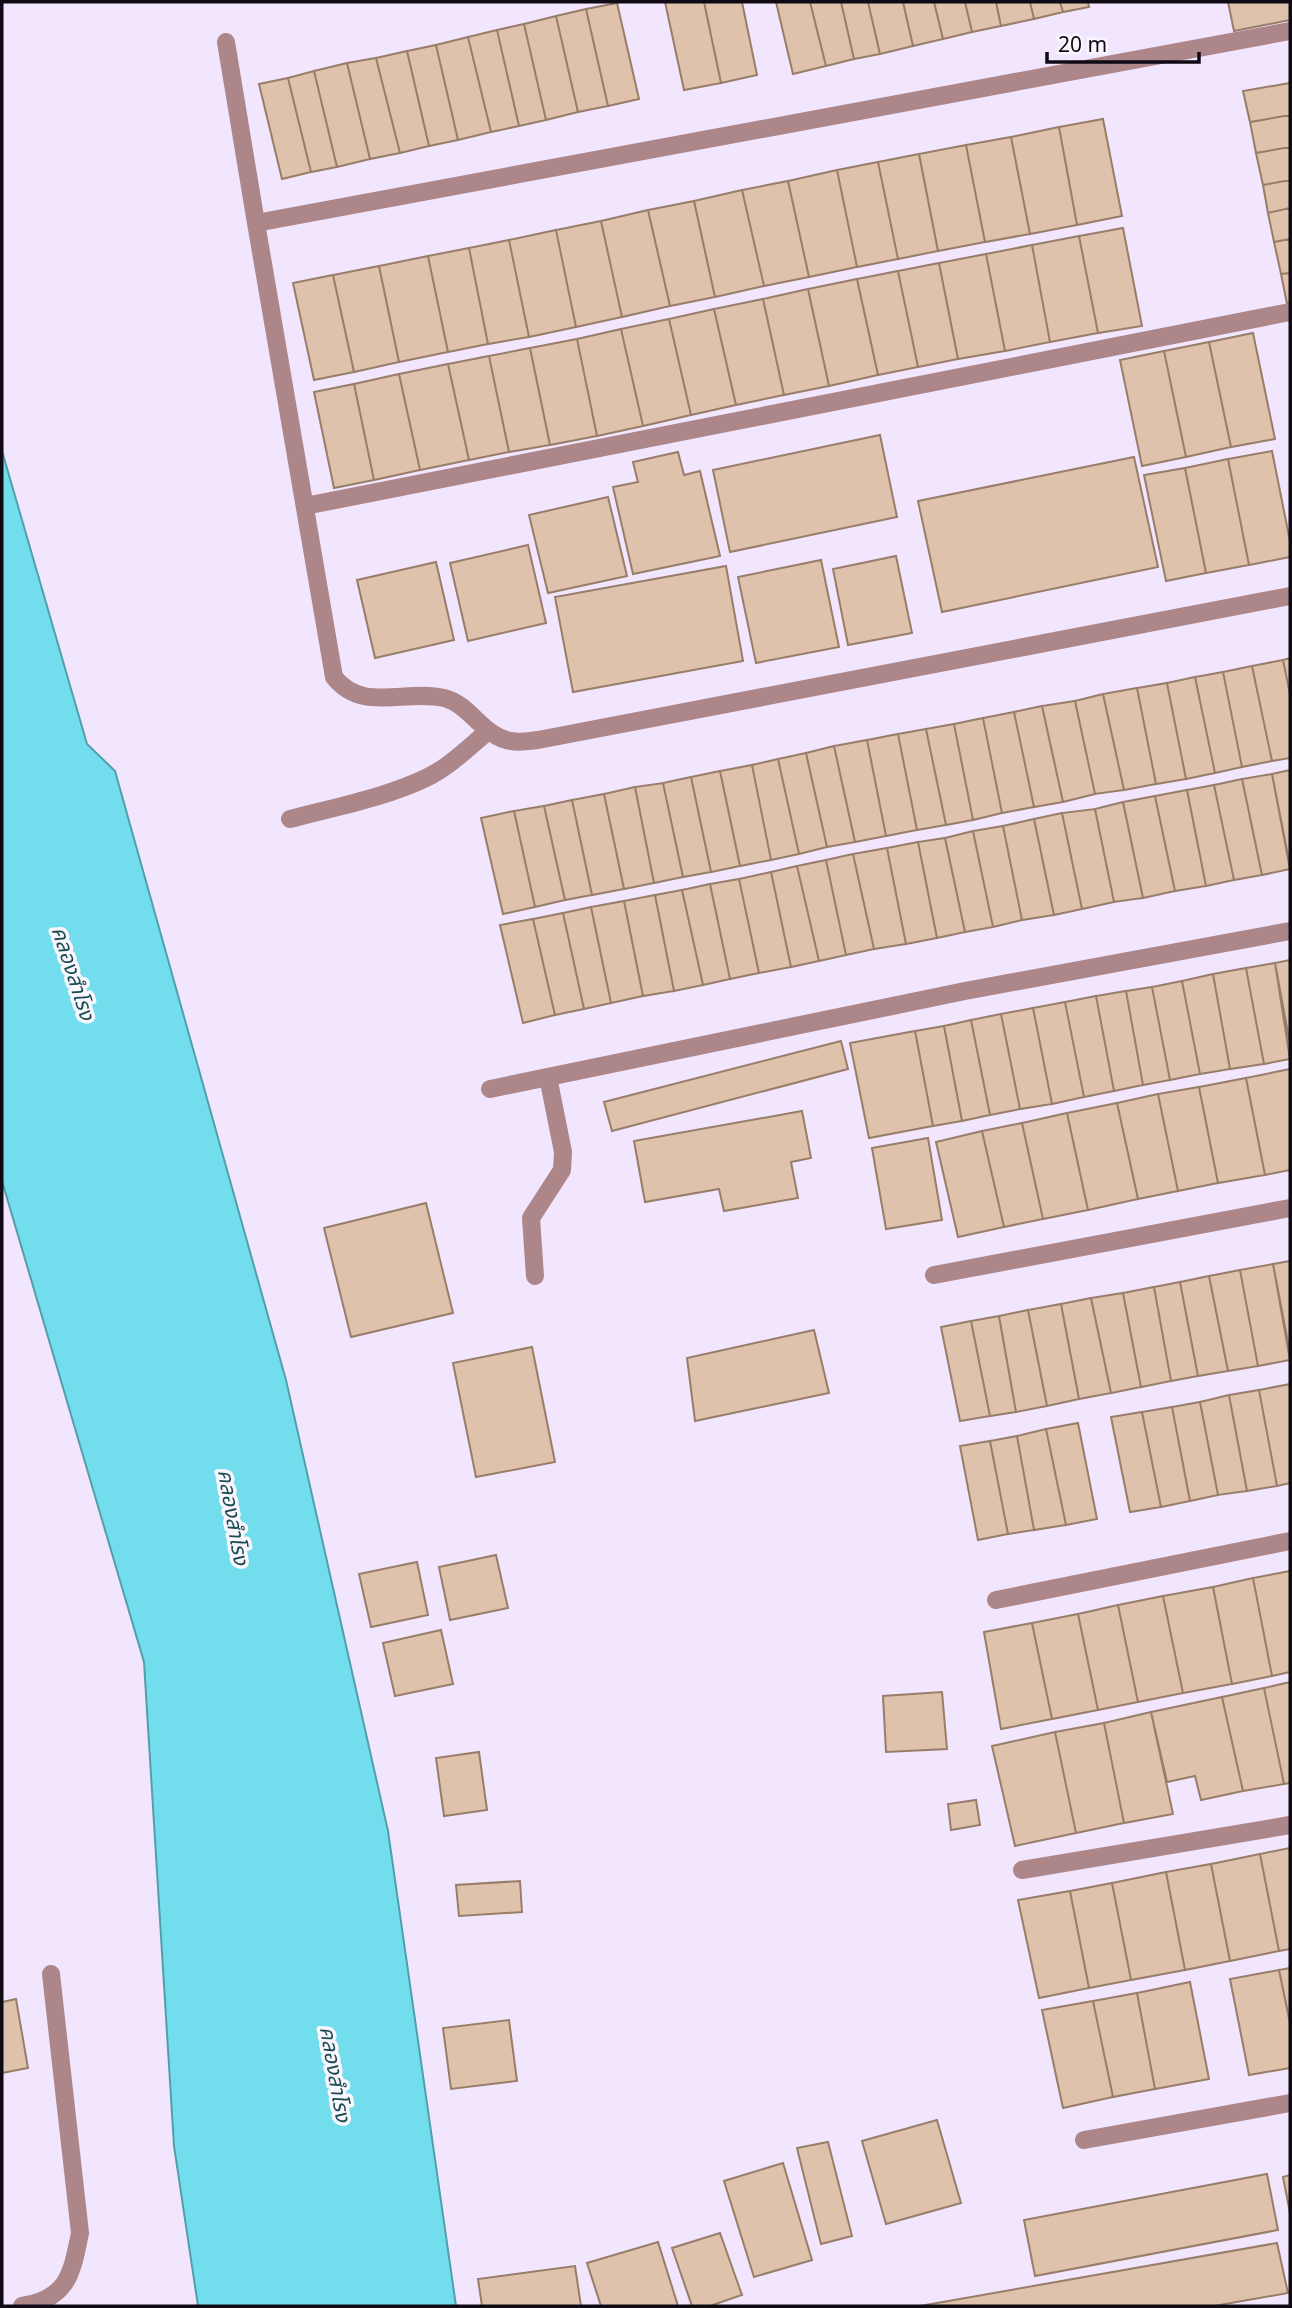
<svg xmlns="http://www.w3.org/2000/svg" width="1292" height="2308" font-family="'Noto Sans','Noto Sans Thai',sans-serif">
	<style>
		.water { fill: #72deed; stroke: #549eac; stroke-width: 2 }
		.building { fill: #dfc2ac; stroke: #987d69; stroke-width: 2 }
		.lines { fill: none; stroke-linecap: round; stroke-linejoin: round }
		.service { stroke: #ac8689; stroke-width: 18 }
		.minor { stroke: #ac8689; stroke-width: 18 }
		.labels { text-anchor: middle; dominant-baseline: central; stroke-width: 7; stroke-linejoin: round; paint-order: stroke }
		.water-label { font-size: 21px; font-style: italic; fill: #1b4c52; stroke: #faf6fd }
	</style>
	<rect width="100%" height="100%" fill="#f2e5fe"/>
	<path class="water" d="M2,451L87,744L115,771L286,1380L388,1831L456,2306H198L174,2146L144,1662L2,1181Z"/>
	<path class="building" d="M665,2H704L721,83L684,90Z
		M704,2H742L757,75L721,83Z
		M776,2H810L826,66L793,74Z
		M810,2H841L854,59L826,66Z
		M841,2H868L880,54L854,59Z
		M868,2H903L913,46L880,54Z
		M903,2H934L943,39L913,46Z
		M934,2H965L972,32L943,39Z
		M965,2H996L1001,26L972,32Z
		M996,2H1030L1034,19L1001,26Z
		M1030,2H1060L1063,12L1034,19Z
		M1060,2H1088L1089,7L1063,12Z
		M1228,2H1290V20L1234,31Z
		M617,3L639,99L608,106L586,9Z
		M586,9L608,106L578,112L556,16Z
		M556,16L578,112L546,120L524,24Z
		M524,24L546,120L519,126L497,30Z
		M497,30L519,126L491,132L468,37Z
		M468,37L491,132L458,140L436,45Z
		M436,45L458,140L429,146L407,51Z
		M407,51L429,146L400,153L376,58Z
		M376,58L400,153L370,159L347,63Z
		M347,63L370,159L337,167L314,71Z
		M314,71L337,167L311,172L288,78Z
		M288,78L311,172L282,179L259,84Z
		M1290,83V115L1250,122L1243,91Z
		M1290,115V147L1256,153L1250,122Z
		M1103,119L1122,216L1077,225L1059,127Z
		M1059,127L1077,225L1030,234L1011,137Z
		M1011,137L1030,234L985,242L966,145Z
		M966,145L985,242L938,251L919,154Z
		M1290,147V180L1263,185L1256,153Z
		M919,154L938,251L898,259L878,162Z
		M878,162L898,259L857,267L837,170Z
		M837,170L857,267L809,277L788,181Z
		M1290,180V208L1268,213L1263,185Z
		M788,181L809,277L764,286L742,190Z
		M742,190L764,286L715,297L694,201Z
		M694,201L715,297L670,306L648,210Z
		M1290,208V239L1274,242L1268,213Z
		M648,210L670,306L622,317L601,221Z
		M601,221L622,317L576,327L556,230Z
		M1123,228L1142,326L1098,333L1079,236Z
		M556,230L576,327L529,337L509,240Z
		M1079,236L1098,333L1050,342L1032,245Z
		M1290,239V273L1281,274L1274,242Z
		M509,240L529,337L488,344L469,248Z
		M1032,245L1050,342L1005,351L986,254Z
		M469,248L488,344L448,352L428,256Z
		M986,254L1005,351L958,359L939,263Z
		M428,256L448,352L399,362L379,266Z
		M939,263L958,359L918,367L898,271Z
		M379,266L399,362L354,372L333,275Z
		M898,271L918,367L878,375L857,279Z
		M1290,273V303L1287,304L1281,274Z
		M333,275L354,372L314,380L293,283Z
		M857,279L878,375L829,386L808,289Z
		M808,289L829,386L784,395L763,299Z
		M763,299L784,395L736,405L714,309Z
		M714,309L736,405L691,415L669,319Z
		M669,319L691,415L643,426L621,329Z
		M621,329L643,426L597,436L577,339Z
		M1253,333L1275,439L1231,447L1209,342Z
		M577,339L597,436L550,445L530,348Z
		M1209,342L1231,447L1186,457L1164,351Z
		M530,348L550,445L509,452L489,356Z
		M1164,351L1186,457L1142,466L1120,360Z
		M489,356L509,452L469,460L448,364Z
		M448,364L469,460L420,470L399,374Z
		M399,374L420,470L374,480L354,384Z
		M354,384L374,480L334,488L314,392Z
		M880,435L897,517L730,552L713,470Z
		M1272,451L1290,541V557L1249,565L1228,459Z
		M678,452L684,475L700,471L720,556L633,574L613,487L638,482L633,462Z
		M1134,457L1158,567L942,612L918,501Z
		M1228,459L1249,565L1206,573L1185,468Z
		M1185,468L1206,573L1166,581L1144,475Z
		M608,497L627,576L548,593L529,515Z
		M528,545L546,623L468,641L450,563Z
		M896,556L912,633L848,645L833,569Z
		M821,560L839,647L756,663L738,577Z
		M436,562L454,640L375,658L357,580Z
		M726,566L743,661L573,692L555,597Z
		M1290,658V694L1283,660Z
		M1283,660L1290,694V758L1272,761L1252,666Z
		M1252,666L1272,761L1242,767L1223,672Z
		M1223,672L1242,767L1215,773L1195,677Z
		M1195,677L1215,773L1186,779L1167,683Z
		M1167,683L1186,779L1156,784L1137,688Z
		M1137,688L1156,784L1124,790L1103,694Z
		M1103,694L1124,790L1095,794L1075,701Z
		M1075,701L1095,794L1063,802L1042,706Z
		M1042,706L1063,802L1034,807L1014,712Z
		M1014,712L1034,807L1002,813L983,718Z
		M983,718L1002,813L973,820L954,724Z
		M954,724L973,820L946,825L926,729Z
		M926,729L946,825L917,830L898,734Z
		M898,734L917,830L886,836L867,740Z
		M867,740L886,836L855,842L834,746Z
		M834,746L855,842L827,847L806,753Z
		M806,753L827,847L799,854L778,759Z
		M778,759L799,854L771,860L752,765Z
		M752,765L771,860L740,866L720,771Z
		M1290,770V866L1272,774Z
		M720,771L740,866L711,872L691,777Z
		M1272,774L1290,869L1262,875L1242,779Z
		M691,777L711,872L683,877L663,783Z
		M1242,779L1262,875L1234,880L1214,785Z
		M663,783L683,877L654,883L635,787Z
		M1214,785L1234,880L1206,886L1187,790Z
		M635,787L654,883L624,889L604,794Z
		M1187,790L1206,886L1175,891L1155,796Z
		M604,794L624,889L592,895L572,800Z
		M1155,796L1175,891L1143,898L1123,802Z
		M572,800L592,895L565,900L544,806Z
		M1123,802L1143,898L1114,902L1095,809Z
		M544,806L565,900L535,907L514,811Z
		M1095,809L1114,902L1082,909L1062,813Z
		M514,811L535,907L503,914L481,818Z
		M1062,813L1082,909L1054,915L1034,819Z
		M1034,819L1054,915L1022,920L1003,826Z
		M1003,826L1022,920L993,927L973,831Z
		M973,831L993,927L965,932L945,838Z
		M945,838L965,932L937,938L918,842Z
		M918,842L937,938L906,944L887,848Z
		M887,848L906,944L874,949L853,854Z
		M853,854L874,949L846,955L826,860Z
		M826,860L846,955L819,961L797,866Z
		M797,866L819,961L791,967L771,872Z
		M771,872L791,967L759,973L739,879Z
		M739,879L759,973L730,979L710,884Z
		M710,884L730,979L703,985L682,890Z
		M682,890L703,985L674,991L655,895Z
		M655,895L674,991L643,996L624,901Z
		M624,901L643,996L611,1003L591,907Z
		M591,907L611,1003L584,1009L563,913Z
		M563,913L584,1009L555,1015L533,919Z
		M533,919L555,1015L523,1023L500,925Z
		M1290,960V1044L1275,963Z
		M1275,963L1290,1059L1264,1064L1246,968Z
		M1246,968L1264,1064L1230,1069L1213,974Z
		M1213,974L1230,1069L1200,1074L1182,981Z
		M1182,981L1200,1074L1170,1080L1152,987Z
		M1152,987L1170,1080L1143,1085L1126,991Z
		M1126,991L1143,1085L1114,1091L1096,996Z
		M1096,996L1114,1091L1084,1097L1065,1002Z
		M1065,1002L1084,1097L1052,1104L1033,1008Z
		M1033,1008L1052,1104L1020,1109L1001,1014Z
		M1001,1014L1020,1109L990,1115L971,1020Z
		M971,1020L990,1115L962,1121L944,1026Z
		M944,1026L962,1121L933,1126L915,1031Z
		M915,1031L933,1126L869,1138L850,1043Z
		M841,1041L848,1069L612,1131L604,1102Z
		M1290,1069V1170L1265,1175L1246,1078Z
		M1246,1078L1265,1175L1218,1183L1199,1087Z
		M1199,1087L1218,1183L1178,1191L1158,1094Z
		M1158,1094L1178,1191L1138,1199L1117,1103Z
		M1117,1103L1138,1199L1088,1210L1067,1113Z
		M802,1111L811,1158L791,1162L798,1198L724,1211L719,1189L645,1202L634,1141Z
		M1067,1113L1088,1210L1043,1219L1022,1123Z
		M1022,1123L1043,1219L1004,1227L982,1131Z
		M982,1131L1004,1227L958,1237L936,1142Z
		M928,1138L942,1220L886,1229L872,1148Z
		M426,1203L453,1313L351,1337L324,1228Z
		M1290,1261V1353L1273,1264Z
		M1273,1264L1290,1360L1258,1366L1240,1270Z
		M1240,1270L1258,1366L1228,1371L1209,1276Z
		M1209,1276L1228,1371L1198,1376L1180,1282Z
		M1180,1282L1198,1376L1171,1381L1154,1287Z
		M1154,1287L1171,1381L1141,1387L1123,1293Z
		M1123,1293L1141,1387L1111,1393L1091,1298Z
		M1091,1298L1111,1393L1079,1399L1061,1304Z
		M1061,1304L1079,1399L1047,1406L1028,1310Z
		M1028,1310L1047,1406L1016,1412L999,1316Z
		M999,1316L1016,1412L990,1416L971,1321Z
		M971,1321L990,1416L960,1421L941,1327Z
		M814,1330L829,1393L695,1421L687,1358Z
		M532,1347L555,1462L476,1477L453,1363Z
		M1290,1384V1483L1277,1486L1259,1390Z
		M1259,1390L1277,1486L1247,1491L1229,1395Z
		M1229,1395L1247,1491L1218,1495L1200,1402Z
		M1200,1402L1218,1495L1190,1501L1172,1407Z
		M1172,1407L1190,1501L1161,1507L1142,1412Z
		M1142,1412L1161,1507L1130,1512L1111,1417Z
		M1078,1423L1097,1519L1066,1525L1046,1429Z
		M1046,1429L1066,1525L1034,1530L1017,1436Z
		M1017,1436L1034,1530L1008,1534L990,1441Z
		M990,1441L1008,1534L978,1540L960,1446Z
		M496,1555L508,1608L450,1620L439,1567Z
		M417,1562L428,1615L371,1627L359,1574Z
		M1290,1571V1672L1272,1676L1253,1578Z
		M1253,1578L1272,1676L1232,1684L1213,1587Z
		M1213,1587L1232,1684L1183,1693L1163,1596Z
		M1163,1596L1183,1693L1138,1702L1118,1605Z
		M1118,1605L1138,1702L1098,1710L1078,1614Z
		M1078,1614L1098,1710L1052,1719L1032,1623Z
		M1032,1623L1052,1719L1001,1729L984,1632Z
		M441,1630L453,1684L395,1696L383,1643Z
		M1290,1682V1783L1284,1784L1264,1688Z
		M1264,1688L1284,1784L1243,1791L1222,1697Z
		M942,1692L947,1749L886,1752L883,1696Z
		M1222,1697L1243,1791L1201,1800L1195,1776L1167,1782L1151,1712Z
		M1151,1712L1173,1814L1124,1823L1104,1723Z
		M1104,1723L1124,1823L1076,1833L1055,1732Z
		M1055,1732L1076,1833L1015,1846L992,1746Z
		M479,1752L487,1810L444,1816L436,1758Z
		M976,1800L980,1825L951,1830L948,1804Z
		M1290,1848V1949L1279,1951L1260,1854Z
		M1260,1854L1279,1951L1230,1961L1211,1864Z
		M1211,1864L1230,1961L1185,1970L1166,1872Z
		M1166,1872L1185,1970L1131,1980L1112,1883Z
		M520,1881L522,1912L459,1916L456,1885Z
		M1112,1883L1131,1980L1089,1988L1070,1891Z
		M1070,1891L1089,1988L1039,1998L1018,1900Z
		M1290,1968V2023L1279,1970Z
		M1279,1970L1290,2023V2068L1249,2075L1230,1979Z
		M1190,1982L1209,2079L1155,2089L1137,1993Z
		M1137,1993L1155,2089L1113,2097L1093,2001Z
		M16,1999L28,2068L2,2073V2002Z
		M1093,2001L1113,2097L1063,2108L1042,2010Z
		M509,2020L517,2081L451,2089L443,2028Z
		M937,2120L961,2203L886,2224L862,2141Z
		M828,2142L852,2236L821,2244L797,2148Z
		M783,2163L812,2260L754,2277L724,2181Z
		M1267,2174L1278,2230L1035,2276L1024,2220Z
		M1290,2175V2213L1283,2177Z
		M720,2233L742,2295L710,2306H692L672,2248Z
		M658,2242L678,2306H601L587,2263Z
		M1277,2243L1288,2293L1214,2306H920Z
		M575,2266L581,2306H482L478,2279Z"/>
	<g class="lines">
		<path class="service" d="M290,819C335,807 384,798 426,778C449,767 468,748 487,732
			M535,1276L531,1218L562,1170L563,1152L548,1077"/>
		<path class="minor" d="M226,42L256,223L1290,31
			M256,223L334,677C362,713 405,689 444,698C470,704 483,737 511,741C519,743 529,741 538,740L1290,596
			M305,506L1290,312
			M490,1089L965,991L1290,931
			M934,1275L1290,1208
			M996,1600L1290,1541
			M1022,1870L1290,1825
			M1084,2140L1290,2103
			M22,2306C68,2299 72,2273 80,2233L51,1974"/>
	</g>
	<g class="labels">
		<g class="water-label">
			<text transform="translate(74 973) rotate(72)">คลองสำโรง</text>
			<text transform="translate(234 1517) rotate(80)">คลองสำโรง</text>
			<text transform="translate(336 2074) rotate(80)">คลองสำโรง</text>
		</g>
	</g>
	<rect width="1292" height="2308" fill="none" stroke="#0f0a14" stroke-width="7"/>
	<path d="M1047 52v10h152v-10" fill="none" stroke="#0f0a14" stroke-width="3.5"/>
	<text x="1058" y="52" font-size="21" fill="#0f0a14" stroke="#faf6fd" stroke-width="5" paint-order="stroke">20 m</text>
</svg>
